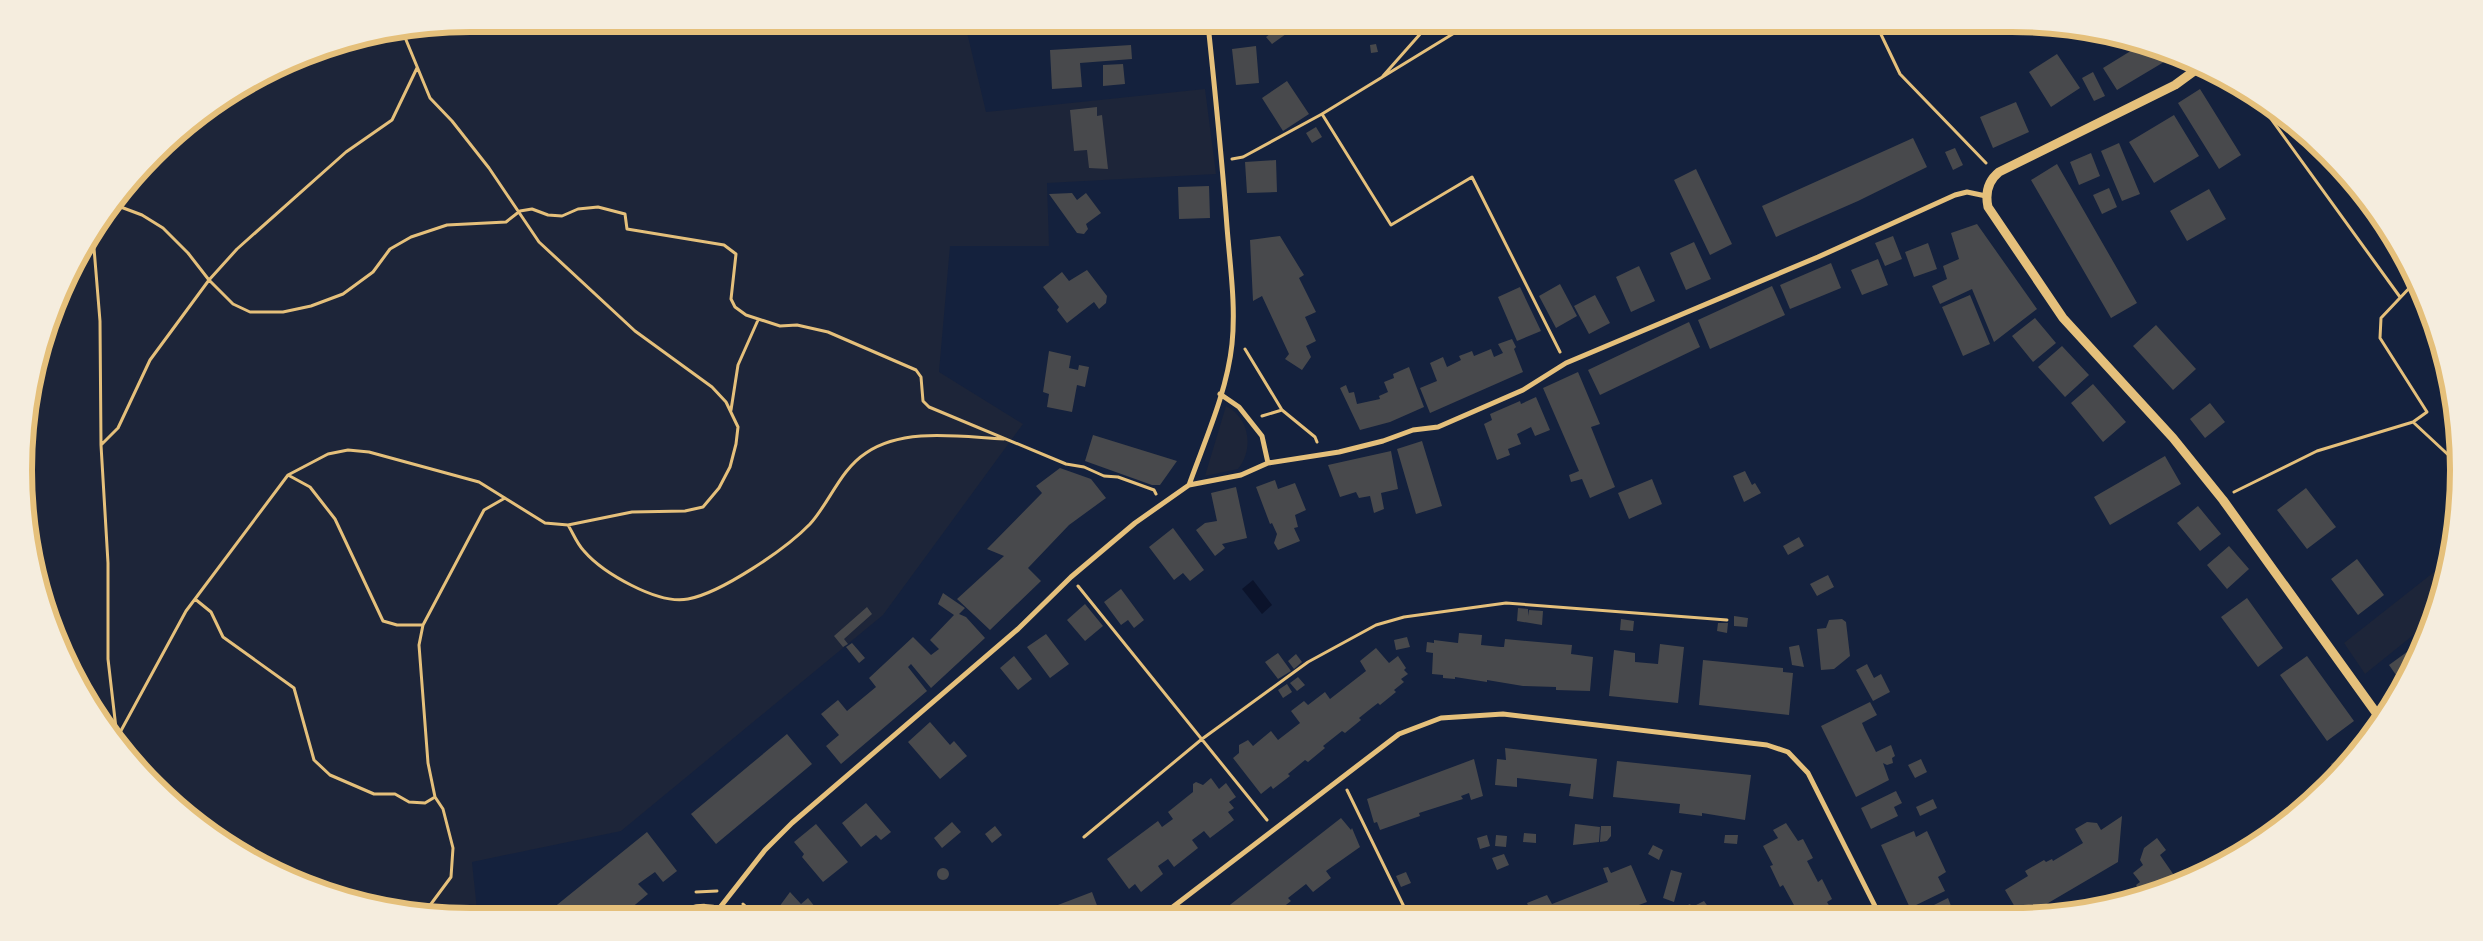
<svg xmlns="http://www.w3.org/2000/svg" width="2483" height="941" font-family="'PT Sans Narrow',sans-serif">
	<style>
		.green { fill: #1d2539 }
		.water { fill: #0b132b }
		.building { fill: #48494c }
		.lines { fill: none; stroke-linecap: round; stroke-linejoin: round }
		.path { stroke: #e5c07b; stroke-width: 3 }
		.minor { stroke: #e5c07b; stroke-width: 5 }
		.tertiary { stroke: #e5c07b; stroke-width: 9 }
		.rim { fill: none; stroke: #e5c07b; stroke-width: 6 }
	</style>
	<rect width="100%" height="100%" fill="#14213d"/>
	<path class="green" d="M471,24H965L986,112L1205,89L1216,174L1047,183L1049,246H950L939,372L1023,424L883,615L621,831L472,862L477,910L472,917L355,902L273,871L199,825L99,718L58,641L32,558L28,412L47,327L83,247L176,134L247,83L327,48Z
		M1226,406C1250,418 1254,449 1238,469L1205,476Z
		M2448,561L2444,586L2427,624L2365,674L2344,643Z"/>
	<path class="water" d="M1253,580L1272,605L1262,614L1242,589Z"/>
	<path class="building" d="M1283,24H1300L1272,44L1266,37Z
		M1381,24H1393L1394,33L1382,34Z
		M1376,44L1378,52L1371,53L1370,45Z
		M2142,44L2174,56L2117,90L2103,68Z
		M1131,45L1132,59L1080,63L1082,87L1052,89L1050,50Z
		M1256,46L1259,83L1236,85L1232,49Z
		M2057,54L2080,88L2051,107L2029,72Z
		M1123,64L1125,84L1103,86V65Z
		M2093,72L2105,96L2094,101L2082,78Z
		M1287,81L1309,114L1283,131L1262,98Z
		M2200,89L2241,155L2219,169L2178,103Z
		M2016,102L2029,132L1993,148L1980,117Z
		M1097,107V116L1102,115L1108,169L1089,168L1087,150L1074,151L1070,110Z
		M2174,115L2199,156L2154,183L2129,142Z
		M1316,127L1322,137L1312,143L1306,133Z
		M1913,138L1927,167L1858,201L1776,237L1762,206Z
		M2119,143L2140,194L2122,201L2101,151Z
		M1955,148L1963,165L1953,170L1945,152Z
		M2091,153L2100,176L2079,185L2070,162Z
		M1276,160L1277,192L1247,193L1245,162Z
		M2057,164L2137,303L2111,318L2031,180Z
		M1696,169L1732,244L1710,255L1674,180Z
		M1209,186L1210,218L1179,219L1178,187Z
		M2109,188L2117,207L2102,214L2093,195Z
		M2209,189L2226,219L2187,241L2170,211Z
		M1072,193L1077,200L1086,193L1101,213L1086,224L1088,229L1084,234L1077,233L1049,194Z
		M1977,224L2037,309L1994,342L1972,289L1940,304L1932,286L1947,279L1943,266L1959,259L1951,233Z
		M1280,236L1304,275L1299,278L1316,312L1305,317L1316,341L1306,346L1311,357L1302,370L1285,359L1289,354L1262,296L1253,301L1250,240Z
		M1893,236L1902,259L1885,266L1875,243Z
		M1694,242L1711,279L1686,290L1670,253Z
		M1928,243L1937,269L1914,277L1905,252Z
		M1878,259L1888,285L1862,295L1851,270Z
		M1831,263L1841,288L1790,309L1780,285Z
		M1639,266L1655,301L1631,312L1616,277Z
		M1087,270L1107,296L1106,303L1099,309L1094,302L1067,323L1057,310L1059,307L1043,287L1062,272L1069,281Z
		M1560,284L1577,316L1556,328L1539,296Z
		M1772,286L1785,315L1710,349L1698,320Z
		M1520,287L1541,331L1517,341L1498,297Z
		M1595,295L1610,323L1589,334L1574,306Z
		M1970,295L1990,344L1963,356L1942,307Z
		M2035,318L2056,343L2033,362L2012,336Z
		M1689,322L1700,347L1600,395L1588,370Z
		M2156,325L2196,369L2173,390L2133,346Z
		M1512,339L1516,347L1514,349L1523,372L1430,413L1420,388L1437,381L1430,363L1443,357L1447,367L1461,360L1459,356L1472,351L1474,356L1491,349L1494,357L1503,353L1498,344Z
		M2062,346L2089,375L2065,397L2038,367Z
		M1049,351L1071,356L1069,368L1078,370L1079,365L1089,367L1085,387L1077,385L1072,412L1047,407L1049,394L1043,392Z
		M1409,367L1424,407L1390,422L1360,430L1340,388L1346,385L1349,393L1354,392L1357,404L1380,399L1379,396L1388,392L1384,382L1394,378L1393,374Z
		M1578,372L1600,424L1591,427L1615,487L1590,498L1582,479L1571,482L1569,475L1579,471L1543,388Z
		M2093,384L2126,422L2103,442L2071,403Z
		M1536,397L1550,430L1535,436L1531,427L1517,434L1521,444L1508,449L1510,455L1497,460L1484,424L1492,420L1490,414L1520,401L1521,404Z
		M2210,403L2225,422L2205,438L2190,419Z
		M1093,435L1177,461L1160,485H1152L1085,461Z
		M1422,441L1442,506L1416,514L1397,449Z
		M1391,451L1398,489L1381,493L1384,509L1374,513L1370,496L1359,498L1356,492L1340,497L1328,465Z
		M2165,456L2181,484L2110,525L2094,497Z
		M1060,468L1091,479L1106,498L1069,525L1028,568L1041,581L990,630L957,599L1004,556L987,549L1042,493L1036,486Z
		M1745,471L1752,485L1755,483L1761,493L1744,502L1733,476Z
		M1652,479L1662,504L1629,519L1618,493Z
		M1275,480L1278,489L1295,483L1306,510L1295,515L1298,527L1294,528L1300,541L1278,550L1274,543L1277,534L1272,523L1270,524L1256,487Z
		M1236,487L1247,538L1222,544L1225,548L1215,556L1196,530L1205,523L1217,521L1211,493Z
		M2306,488L2336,527L2307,549L2277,510Z
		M2198,506L2221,534L2200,551L2177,523Z
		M1173,528L1204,570L1190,581L1183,573L1174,580L1149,547Z
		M1799,537L1804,546L1788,555L1783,546Z
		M2229,546L2249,569L2227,589L2207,565Z
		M2357,559L2384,595L2358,615L2331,579Z
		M1828,575L1834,587L1817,596L1810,584Z
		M1121,589L1144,620L1134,628L1128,620L1121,625L1104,602Z
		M943,593L965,608L959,614L966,617L985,638L931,688L911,664L908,667L927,691L841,764L826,746L839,735L821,714L838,700L847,711L876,687L869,678L913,637L931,655L939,649L930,640L954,615L938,604Z
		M2247,598L2283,648L2258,667L2221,617Z
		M1085,604L1103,626L1085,641L1067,620Z
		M867,607L872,614L844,639L848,644L843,647L834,636Z
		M1518,608L1528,609V616L1529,610L1543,611L1542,625L1517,621Z
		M1734,616L1748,618L1747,627L1734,626Z
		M1621,619L1634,621L1633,631L1620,630Z
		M1842,619L1846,622L1850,656L1834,669L1821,670L1817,629L1826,628L1829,620Z
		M1718,623H1728L1727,633L1717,631Z
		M1459,633L1482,635L1481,645L1501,647H1504L1505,639L1572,645L1571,654L1593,657L1590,691L1556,690V687L1523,686L1487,680V682L1455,677V679L1443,678V675L1432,674L1433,653L1426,652L1427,642L1434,643V640L1458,643Z
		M1046,634L1069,664L1050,678L1027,647Z
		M1407,637L1410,647L1396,650L1394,640Z
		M852,643L865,658L859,663L846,647Z
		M1660,644L1684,647L1678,703L1609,696L1614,650L1635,653V662L1658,664Z
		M1799,645L1804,667L1792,665L1789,647Z
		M1376,648L1389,663L1398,656L1406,668L1404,670L1408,674L1401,679L1404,682L1394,690L1396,692L1380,705L1378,703L1369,710L1359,718L1361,720L1345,733L1342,731L1323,746L1325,748L1308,762L1305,760L1288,774L1290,776L1273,789L1271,786L1261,794L1233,758L1239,753V745L1248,740L1253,746L1271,731L1278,740L1300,723L1291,711L1304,701L1308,705L1325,692L1330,699L1366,671L1360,661Z
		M2411,649L2414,653L2401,682L2389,665Z
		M1278,653L1291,671L1278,679L1265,662Z
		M1296,654L1302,662L1294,669L1288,661Z
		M1014,656L1032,679L1018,690L1000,668Z
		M2307,656L2354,721L2327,741L2280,675Z
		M1703,660L1783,668V672L1793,673L1789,715L1699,705Z
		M1867,664L1874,678L1881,674L1890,692L1873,701L1856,670Z
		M1298,677L1305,685L1297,691L1290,683Z
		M1287,684L1292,692L1283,698L1278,690Z
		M1870,702L1877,715L1862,723L1865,730L1876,752L1891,745L1895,756L1892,758L1893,763L1887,765L1883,763L1889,780L1856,797L1821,726Z
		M930,722L950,745L954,741L967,756L940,779L908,742Z
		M787,734L812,764L716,844L691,814Z
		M2358,745L2359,747L2337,772L2331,764Z
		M1505,748L1597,759L1593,799L1569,796L1571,784L1517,778V787L1495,785L1497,759L1506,760Z
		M1474,759L1483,796L1471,800L1469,793L1461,796L1463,799L1419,813L1420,816L1380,830L1377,822L1374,823L1367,799Z
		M1921,759L1927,772L1915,778L1908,765Z
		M1617,761L1751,775L1745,820L1702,813V816L1679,813L1680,804L1613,797Z
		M1211,778L1219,789L1226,783L1236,797L1229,802L1234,808L1228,812L1234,820L1210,838L1204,831L1192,840L1198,848L1174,867L1168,859L1158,866L1163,874L1141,892L1135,884L1129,889L1107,859L1158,821L1162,827L1173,819L1168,812L1193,792V784L1196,782L1203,785Z
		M1896,791L1902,803L1894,807L1898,816L1871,829L1861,808Z
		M1933,799L1937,808L1920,816L1916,807Z
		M866,803L891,832L881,840L876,835L861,847L842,823Z
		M2122,816L2118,862L2031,913L2019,914L2005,890L2028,876L2025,871L2044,860L2046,862L2052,859L2053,861L2083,843L2075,829L2087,822L2097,823L2101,830Z
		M1341,818L1351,830L1352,828L1360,847L1326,871L1331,878L1313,892L1306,884L1288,898L1291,901L1273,915H1222L1229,911L1226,908Z
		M952,822L961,832L942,848L934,838Z
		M1786,823L1798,841L1803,839L1813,858L1807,861L1818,882L1822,879L1832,899L1827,902L1834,914H1787L1786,912L1795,907L1783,885L1780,887L1770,866L1773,865L1763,846L1778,838L1773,830Z
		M816,824L848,862L823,882L802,857L804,854L794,842Z
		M1575,824L1600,827L1599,842L1573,845Z
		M995,826L1002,835L992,843L985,834Z
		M1601,826H1611V836L1607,841L1600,842Z
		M1914,831L1916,837L1927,831L1946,872L1938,877L1945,891L1910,908L1881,845Z
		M647,832L677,871L663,882L655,872L638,884L648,894L624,914L619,917H542Z
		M1524,833L1536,834V843L1523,842Z
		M1487,835L1490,846L1480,849L1477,838Z
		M1496,835L1507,836L1506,847L1495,846Z
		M1725,835H1738L1737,844L1724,843Z
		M2157,838L2166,850L2160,855L2178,881L2140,892L2136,885L2140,882L2133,873L2143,865L2140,860L2144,848Z
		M1653,845L1663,850L1659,860L1648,854Z
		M1504,854L1509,865L1497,870L1492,858Z
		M1631,865L1647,902L1636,906L1637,909L1617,914L1525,915L1531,912L1527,903L1547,895L1552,904L1608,882L1603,868L1608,867L1611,873Z
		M937 874a6 6 0 1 1 12 0a6 6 0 1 1-12 0Z
		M1671,870L1682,873L1674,902L1663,898Z
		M1406,872L1411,883L1401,887L1396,876Z
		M790,892L801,904L808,898L822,916H787L779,907Z
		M1092,892L1101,916H1029Z
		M1948,898L1951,906L1935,914L1932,906Z
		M1704,901L1709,908L1707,914H1669L1690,904L1692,907Z"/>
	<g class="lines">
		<path class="path" d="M1876,24L1900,74L1986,163
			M1383,76L1429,24
			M2256,98L2400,297
			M1322,114L1391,225L1472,177L1560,352
			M1232,159L1243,157L1322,114L1469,24
			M118,206L142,215L163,228L188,253L209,280L233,304L250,312H283L311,306L343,294L373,272L390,249L411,237L447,225L506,222L520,211L532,209L548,215L562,216L578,209L598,207L625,214L627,229L724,245L736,254L731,299L735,307L746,315L780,326L797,325L828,332L916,370L921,377L923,401L929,407L1066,464L1084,467L1104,476L1118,477L1154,490L1156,494
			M93,236L100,321L101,445L108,563V659L117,737
			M1245,349L1282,410
			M731,410L738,365L758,320
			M1262,416L1282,410L1315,437L1317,442
			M2413,422L2457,463
			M102,444L118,428L150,360L209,280L237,249L346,152L392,120L417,68
			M288,475L310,487L335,519L383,621L397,625H423
			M2234,492L2317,451L2413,422L2427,412L2380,338L2381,318L2415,282
			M568,525C573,533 577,544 584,551C603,573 658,605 688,599C721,593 786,549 810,524C830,502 840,470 866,453C904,427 961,437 1004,439
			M1078,586L1267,820
			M195,599L211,612L223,637L294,688L314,760L330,775L374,794H395L409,802L425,803L435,797
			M117,738L186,611L288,475L328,454L348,450L369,452L479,482L545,523L568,525L632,512L685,511L703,507L719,488L730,467L736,444L738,427L726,402L712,387L635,331L539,242L489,168L452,121L430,98L404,35
			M1347,790L1408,915
			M1084,837L1202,739L1308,662L1376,625L1404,617L1506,603L1727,620
			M696,892L717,891
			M743,904L757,917
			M428,908L451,877L453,848L443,809L435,797L428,763L419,645L423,625L484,510L505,498
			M413,910L428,908L432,912"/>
		<path class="minor" d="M1220,394L1239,407L1262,436L1268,463
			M1189,485C1205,440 1227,392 1232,344C1236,305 1230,266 1227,227C1222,159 1215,91 1208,24
			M718,910L765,850L792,823L1018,629L1071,577L1135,523L1189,485L1241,475L1268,463L1339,452L1383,441L1413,430L1438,427L1523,390L1566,363L1818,257L1955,195L1967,192L1986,196
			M1161,916L1399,734L1441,718L1503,714L1767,745L1788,752L1808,773L1879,914"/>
		<path class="tertiary" d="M2201,66L2175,85L1999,172C1988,181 1985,193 1988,207L2063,318L2173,438L2223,500L2382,721
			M678,917C693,905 717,906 732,917"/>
	</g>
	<path d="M0 0H2483V941H0ZM470 32H2012A438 438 0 0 1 2450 470V470A438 438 0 0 1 2012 908H470A438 438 0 0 1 32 470V470A438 438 0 0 1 470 32Z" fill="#f5edde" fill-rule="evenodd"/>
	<path class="rim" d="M470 32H2012A438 438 0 0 1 2450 470V470A438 438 0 0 1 2012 908H470A438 438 0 0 1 32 470V470A438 438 0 0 1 470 32Z"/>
</svg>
